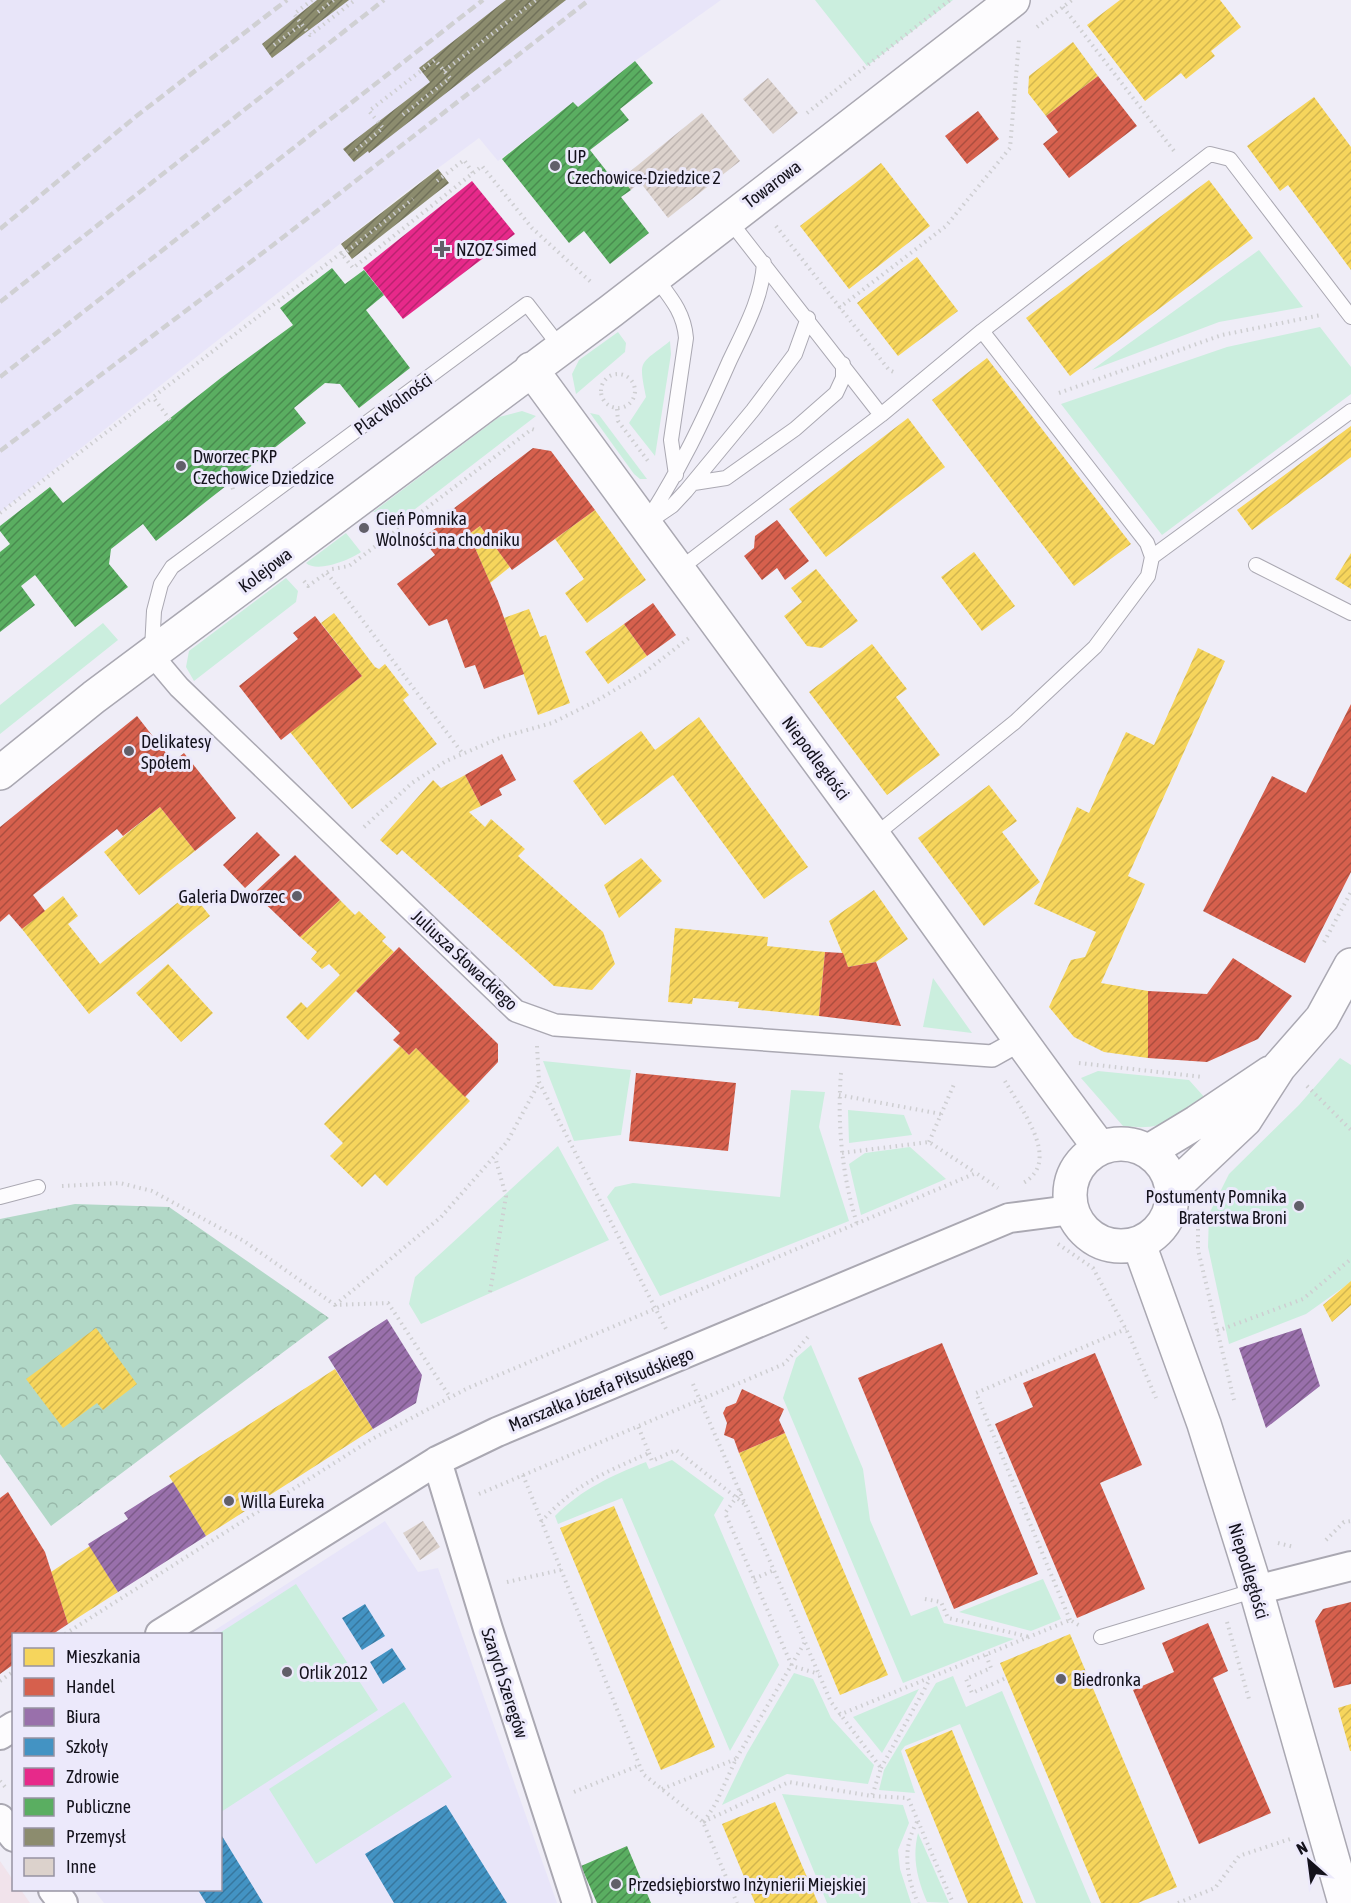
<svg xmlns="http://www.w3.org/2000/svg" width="1351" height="1903" font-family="'Asap Condensed',sans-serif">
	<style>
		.commercial { fill: #f1e3eb }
		.built { fill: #e8e5f9 }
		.green { fill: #cbeede }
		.forest { fill: url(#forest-crowns) }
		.homes { fill: url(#homes-hatch) }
		.shops { fill: url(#shops-hatch) }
		.offices { fill: url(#offices-hatch) }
		.schools { fill: url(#schools-hatch) }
		.health { fill: url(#health-hatch) }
		.public { fill: url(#public-hatch) }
		.industry { fill: url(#industry-hatch) }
		.building { fill: url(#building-hatch) }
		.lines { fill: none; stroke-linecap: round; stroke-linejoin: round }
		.service-casing { stroke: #aaa8b2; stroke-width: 16 }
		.pedestrian-casing { stroke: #aaa8b2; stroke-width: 24 }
		.minor-casing { stroke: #aaa8b2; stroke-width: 32 }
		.tertiary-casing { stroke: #aaa8b2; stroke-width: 36 }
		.path { stroke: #ceced1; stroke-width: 4; stroke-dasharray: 1.5 4.5; stroke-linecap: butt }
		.service { stroke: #fdfcfe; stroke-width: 14 }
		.pedestrian { stroke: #fdfcfe; stroke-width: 21 }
		.minor { stroke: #fdfcfe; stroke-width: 28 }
		.tertiary { stroke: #fdfcfe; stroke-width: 33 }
		.rail { stroke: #d0d0d3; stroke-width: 4.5; stroke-dasharray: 9 4.5; stroke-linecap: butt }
		.poi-dot { fill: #615f69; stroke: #ece9fb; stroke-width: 2 }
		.labels { text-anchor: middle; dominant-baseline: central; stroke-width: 6; stroke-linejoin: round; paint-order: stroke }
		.poi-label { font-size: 18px; fill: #14121c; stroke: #ece9fb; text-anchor: start }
		.street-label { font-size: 18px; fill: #14121c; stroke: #ece9fb }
	</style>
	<defs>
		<pattern id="forest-crowns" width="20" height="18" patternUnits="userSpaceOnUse" patternTransform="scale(1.5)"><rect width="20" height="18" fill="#b2d8c7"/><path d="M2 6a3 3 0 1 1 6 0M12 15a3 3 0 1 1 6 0" fill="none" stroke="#98b8aa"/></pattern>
		<pattern id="homes-hatch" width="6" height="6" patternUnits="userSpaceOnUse" patternTransform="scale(1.5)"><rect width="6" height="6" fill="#f6d55c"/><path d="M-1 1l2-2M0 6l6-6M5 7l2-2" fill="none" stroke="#d2b64f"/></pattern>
		<pattern id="shops-hatch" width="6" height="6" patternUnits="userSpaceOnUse" patternTransform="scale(1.5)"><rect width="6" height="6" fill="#d6604d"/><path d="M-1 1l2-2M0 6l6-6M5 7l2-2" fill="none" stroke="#ac4e3f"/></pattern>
		<pattern id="offices-hatch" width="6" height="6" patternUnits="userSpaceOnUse" patternTransform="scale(1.5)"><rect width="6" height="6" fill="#9970ab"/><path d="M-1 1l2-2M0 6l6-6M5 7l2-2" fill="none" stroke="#7c5b8a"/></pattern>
		<pattern id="schools-hatch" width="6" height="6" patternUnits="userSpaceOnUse" patternTransform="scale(1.5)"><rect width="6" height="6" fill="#4393c3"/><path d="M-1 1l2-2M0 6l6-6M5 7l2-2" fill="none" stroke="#37779e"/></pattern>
		<pattern id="health-hatch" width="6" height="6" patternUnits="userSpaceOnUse" patternTransform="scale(1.5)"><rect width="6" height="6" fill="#e7298a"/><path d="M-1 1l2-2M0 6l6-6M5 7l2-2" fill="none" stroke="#ba2270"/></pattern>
		<pattern id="public-hatch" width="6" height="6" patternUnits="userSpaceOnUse" patternTransform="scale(1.5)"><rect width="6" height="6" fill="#5aae61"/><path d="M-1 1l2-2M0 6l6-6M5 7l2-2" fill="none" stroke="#498c4f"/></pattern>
		<pattern id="industry-hatch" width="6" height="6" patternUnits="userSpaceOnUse" patternTransform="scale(1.5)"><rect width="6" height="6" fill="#8c8c6e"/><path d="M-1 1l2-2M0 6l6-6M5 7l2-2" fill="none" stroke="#71715a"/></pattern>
		<pattern id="building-hatch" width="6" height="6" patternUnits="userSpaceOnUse" patternTransform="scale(1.5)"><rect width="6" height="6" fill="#dcd2cc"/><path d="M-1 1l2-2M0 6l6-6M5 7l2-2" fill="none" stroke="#bcb3af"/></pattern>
	</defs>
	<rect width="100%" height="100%" fill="#efedf7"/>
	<path class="commercial" d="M0,1861L13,1880L14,1890H21L30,1903H0Z"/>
	<path class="built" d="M0,0H721L635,61L578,107L573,102L498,161L479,138L407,191L0,512Z
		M385,1521L418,1572L438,1568L557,1903H104L94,1890H220V1634H209Z"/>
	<path class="green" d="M815,0H953L867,66Z
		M1259,250L1303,307L1219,322L1092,370Z
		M1320,327L1351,367V394L1162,535L1061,404L1227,347Z
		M618,332L626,343L625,352L576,394L572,374L579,360Z
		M670,341L671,354L655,456L629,423L646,397C638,358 640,365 670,341Z
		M522,411L536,416L397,523L387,512H373L499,417Z
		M590,413L599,415L647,479H640L634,474Z
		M346,533L361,552C350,560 317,573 306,563Z
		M286,578L298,591L296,602L194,681L186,667L189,651Z
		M103,623L118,640L0,734V705Z
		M933,978L972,1033L923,1027Z
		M1340,1058L1351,1065V1282L1306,1314L1229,1344L1208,1247L1209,1214L1229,1174L1299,1105Z
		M543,1061L631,1070L621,1135L574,1141Z
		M1098,1071L1189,1080L1206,1099C1173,1120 1164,1131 1123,1126L1081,1078Z
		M791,1090L825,1092L819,1127L849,1221L660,1296L607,1197L615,1187L633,1183L780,1197Z
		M848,1110L904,1115L912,1135L849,1143Z
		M558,1146L609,1240L421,1324L409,1304L415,1277Z
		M910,1147L946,1179L861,1215L849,1164L865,1153Z
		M811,1345L863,1469L870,1520L911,1616L937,1606L944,1623L1014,1639L903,1683L783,1398L796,1358Z
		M672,1460L724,1498L714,1515L779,1665L730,1751L622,1498L558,1524L555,1516C582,1489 611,1476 646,1462L649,1469Z
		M1043,1579L1061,1619L1031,1631L959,1612Z
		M296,1584L378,1710L221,1812L220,1634H218Z
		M794,1673L813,1679L831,1718L874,1765L868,1784L787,1774L722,1805L747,1753Z
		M953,1676L966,1707L1002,1691L1091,1903H1036L960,1724L905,1746L901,1751L915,1793L879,1790L884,1770L936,1683Z
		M919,1689L882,1753L853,1717Z
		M404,1702L452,1777L316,1864L269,1789Z
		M782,1794L903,1805L909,1823L898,1850L900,1869L911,1903H827Z
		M918,1833L949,1903L927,1902C917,1878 912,1858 918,1833Z"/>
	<path class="forest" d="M75,1204L169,1207L329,1318L51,1526L0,1454V1219Z"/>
	<path class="homes" d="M1120,0H1220L1241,27L1211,51L1215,56L1186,79L1181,73L1145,101L1087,25Z
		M1073,42L1098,76L1046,116L1028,93L1029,76Z
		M1314,97L1351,147V270L1288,185L1280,191L1247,146Z
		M881,163L930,226L849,289L800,226Z
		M1209,180L1253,238L1070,376L1026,318Z
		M917,257L958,311L898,356L857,303Z
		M987,358L1131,544L1074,586L932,400Z
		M908,418L945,467L826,557L789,509Z
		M1351,426V457L1252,530L1237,510Z
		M595,510L646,580L587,623L565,593L584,579L555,539Z
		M480,526L510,567L490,583L469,534Z
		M974,552L1015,606L982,631L941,577Z
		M1351,553V589L1335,579Z
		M816,569L858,621L822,648L807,646L784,616L802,602L791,588Z
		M529,609L540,637L546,635L570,703L538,715L504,618Z
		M334,613L375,667L379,669L385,664L409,695L403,700L437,744L352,809L290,732L362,676L321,623Z
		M624,624L647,656L608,684L585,652Z
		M872,644L907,689L896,697L940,755L887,795L809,692Z
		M1198,648L1225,661L1128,876L1145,884L1101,983L1148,991V1058L1104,1052L1074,1037L1049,1007L1071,960L1085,957L1096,932L1034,904L1077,807L1089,813L1126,732L1154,745Z
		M699,717L808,867L764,899L673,775L605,825L573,781L641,731L655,750Z
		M465,775L481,806L469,812L485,827L491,819L525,849L518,856L603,932L615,964L592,990L554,986L402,850L397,855L380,840L433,780L441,788Z
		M989,785L1017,821L1002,832L1040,882L984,926L918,838Z
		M160,807L195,851L139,895L104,852Z
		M641,858L662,881L619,918L604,885Z
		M874,890L908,939L876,962L848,967L829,921Z
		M191,892L210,916L89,1014L22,929L63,896L78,916L68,924L100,964Z
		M340,900L355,915L359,911L386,937L382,941L394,952L308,1040L286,1017L301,1002L307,1008L340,975L329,964L322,969L311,959L317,952L300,937Z
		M675,928L768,937L767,946L825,952L819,1016L738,1008L739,1002L693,998L692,1004L668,1002Z
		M168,964L213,1013L181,1042L136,993Z
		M400,1046L409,1055L416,1048L470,1101L387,1186L375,1174L362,1187L330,1156L343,1143L324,1124Z
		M1351,1281V1305L1332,1322L1323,1305Z
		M96,1328L137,1384L103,1410L97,1403L63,1428L26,1379Z
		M335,1369L373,1429L206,1536L169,1476Z
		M785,1433L888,1675L840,1695L739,1453Z
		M614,1506L715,1747L661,1770L560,1528Z
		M90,1546L118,1592L68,1624L51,1572Z
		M1070,1634L1177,1887L1138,1903H1101L1000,1663Z
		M1351,1704V1751H1350L1338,1708Z
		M952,1730L1023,1903H968L905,1750Z
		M775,1802L818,1903H755L722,1824Z"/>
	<path class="shops" d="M1098,76L1137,126L1069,178L1043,144L1058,132L1046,116Z
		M978,111L999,139L967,164L945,136Z
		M533,448L551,451L595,510L512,570L480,526L469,534L498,601L524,674L484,689L475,665L465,668L447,619L429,626L397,584L435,555L422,538L456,514L453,509Z
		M777,520L809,561L785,580L777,568L762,580L744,556L754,548L755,536Z
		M653,603L676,635L647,656L624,624Z
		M315,616L362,676L281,740L239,686L298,639L293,633Z
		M1351,704V872L1305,963L1203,911L1272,776L1306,793Z
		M137,716L173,762L184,753L236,818L195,851L160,807L123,836L117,829L33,895L45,911L22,929L9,914L0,922V827Z
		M502,754L516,780L499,789L502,795L481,806L465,775Z
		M257,832L280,855L245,888L223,865Z
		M295,855L340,900L300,937L254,893Z
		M399,947L498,1044V1062L465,1097L416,1048L409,1055L400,1046L393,1040L400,1033L356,991Z
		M825,952L843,953L848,967L876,962L901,1026L819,1016Z
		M1233,958L1292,996L1258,1039L1207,1062L1148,1058V991L1207,994Z
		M636,1073L736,1083L728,1151L629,1141Z
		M942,1343L1038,1574L954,1609L858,1378Z
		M1095,1353L1142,1465L1100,1483L1145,1589L1077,1618L995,1424L1033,1407L1023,1383Z
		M742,1389L784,1409L779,1420L785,1433L739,1453L734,1439L724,1435L727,1423L723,1413L726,1407L736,1403Z
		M8,1492L45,1552L68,1624L53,1634H14V1664L0,1674V1498Z
		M1351,1602V1684L1334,1688L1315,1621L1323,1609Z
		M1208,1623L1228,1671L1213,1678L1271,1813L1199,1844L1133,1690L1174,1672L1162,1643Z"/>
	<path class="offices" d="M387,1319L422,1375L416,1403L373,1429L328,1357Z
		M1301,1328L1320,1386L1266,1428L1239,1348Z
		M173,1482L206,1536L118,1592L88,1544L128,1519L124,1513Z"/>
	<path class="schools" d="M365,1604L385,1636L362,1650L342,1618Z
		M392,1648L406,1669L383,1684L370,1662Z
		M446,1805L507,1903H394L365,1854Z
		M222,1836L263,1903H206L198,1890H220Z"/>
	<path class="health" d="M472,181L515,234L403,319L363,268Z"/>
	<path class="public" d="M635,61L653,83L620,109L629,120L590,150L612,178L618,173L631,190L621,197L649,233L610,264L584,231L569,243L502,159L573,102L578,107Z
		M332,268L345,284L364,270L384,295L366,310L410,368L359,408L340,384L325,383L294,408L306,423L156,541L143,524L111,549L109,564L128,587L75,627L35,575L21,586L35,605L0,632V552L10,544L0,531V526L50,487L63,503L222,377L293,325L280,308Z
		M627,1846L651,1903H597L581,1866Z"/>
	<path class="industry" d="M317,0H349L272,58L262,44Z
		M506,0H566L369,153L368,151L354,162L343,149L430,82L419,68Z
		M438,169L449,183L352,259L341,244Z"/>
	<path class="building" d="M768,78L798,113L773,134L743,99Z
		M702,113L740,161L668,218L640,182L631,190L622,178Z
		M423,1521L440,1547L420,1560L403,1533Z"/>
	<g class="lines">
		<defs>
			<path id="service" d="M729,220L881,415
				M655,277C670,297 684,312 686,338L671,440L676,475
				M694,483L726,478L795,429L836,393L843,378V364
				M650,521L672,506L686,491L753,410L795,354L808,318
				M645,524C680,470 703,421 729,362C744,330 762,299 764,263
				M1152,557L1351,411
				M1256,565L1351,613
				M677,571L881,415L982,331
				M152,649L154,611L161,584L172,567L527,304L561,348
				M874,836L1015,722L1095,647L1148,576L1152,557L1147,543L982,331L1210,154L1230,159L1351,317
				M0,1197L38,1187
				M1101,1637L1256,1590"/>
			<path id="pedestrian" d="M152,655L179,687L516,1011L555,1025L992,1056L1019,1041"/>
			<path id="minor" d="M437,1461L488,1629L577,1903
				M1256,1590L1351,1566
				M160,1634L437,1461L497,1432L1009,1218L1071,1210
				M0,1735L14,1726
				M0,1819L14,1837
				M53,1890L63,1903"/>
			<path id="tertiary" d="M531,369C645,524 759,679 872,834C949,939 1022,1045 1100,1148
				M0,773L94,697L611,311L1013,0
				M1070 1195a51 51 0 1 1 102 0a51 51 0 1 1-102 0Z
				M1149,1151L1197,1122L1270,1073
				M1173,1188L1245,1120L1279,1067L1322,1018L1351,965
				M1139,1244L1204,1424L1256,1590L1345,1903"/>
		</defs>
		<use href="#service" class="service-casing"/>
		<use href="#pedestrian" class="pedestrian-casing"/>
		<use href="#minor" class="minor-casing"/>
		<use href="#tertiary" class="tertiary-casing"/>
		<path class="path" d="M312,0L294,14L310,35L355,0
			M1063,7L1174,151
			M318,12L334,0
			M1037,27L1072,0
			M274,45L302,24
			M444,71L536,0
			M807,113L950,0
			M356,150L383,128L369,111L435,60L450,78L400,117
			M437,181L464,160L473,173
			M776,226L889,370L896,373
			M342,255L413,199
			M839,308L946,226L1010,148L1019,40
			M601 391a17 17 0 1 1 34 0a17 17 0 1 1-34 0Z
			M1059,393L1222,335L1321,315
			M617,409L618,421L648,461
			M170,420L153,397L341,253L353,268L482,166L532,228L592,283
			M231,482L234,493
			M0,513L153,397
			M327,573L463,754
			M304,581L308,586L332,569L349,566L532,429L535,430
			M364,827L412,783L446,761L502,737L552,723L596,701L645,672L689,638
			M1324,942L1351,892
			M537,1046L539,1082L666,1329
			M1079,1063L1203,1077
			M841,1073C837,1124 842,1175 857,1224
			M1005,1081C1020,1108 1063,1161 1023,1183
			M1307,1086L1351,1130
			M839,1095L941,1114
			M929,1142L955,1082
			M842,1153L929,1142L976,1173
			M62,1186L120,1183L152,1191L244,1241L335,1305L388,1303L450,1397
			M1198,1211V1250L1234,1400
			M1058,1244L1093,1268L1129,1335L1156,1398
			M490,1292L506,1196L495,1157
			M335,1305L441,1217L507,1142L539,1083
			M1217,1331L1303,1299L1351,1259
			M693,1384L831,1702L881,1768L872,1796
			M649,1453L652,1461L676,1450L747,1506
			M523,1475L643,1774L703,1822L737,1903
			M741,1491L725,1513L792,1666L819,1674
			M479,1494L784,1364L808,1337
			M541,1522C575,1484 604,1473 649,1453L638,1426
			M1326,1540L1344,1522L1351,1521
			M1278,1543L1294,1547
			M754,1579L774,1570
			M507,1582L561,1570
			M925,1599L941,1602L948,1618L1030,1637
			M1070,1620L976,1393L1126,1329
			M1227,1622L1249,1699
			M65,1634L372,1439L468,1388L976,1173L998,1188
			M986,1655L991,1668L966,1679L972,1693L1006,1678
			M0,1681L14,1671
			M839,1715L1070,1620L1082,1627
			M881,1768L930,1679
			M0,1781L6,1788
			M662,1789L736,1759
			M574,1792L640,1765
			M703,1822L789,1782L872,1796L908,1798L953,1903
			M704,1822L716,1803L736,1759L805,1642
			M917,1822C902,1848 906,1876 918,1903
			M1178,1903L1215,1888L1239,1856L1290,1839L1289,1836"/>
		<use href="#service" class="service"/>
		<use href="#pedestrian" class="pedestrian"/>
		<use href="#minor" class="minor"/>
		<use href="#tertiary" class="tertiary"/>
		<path class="rail" d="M0,229L134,118L287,0
			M0,302L384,0
			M0,377L483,0
			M0,451L273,245L589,0"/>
	</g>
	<g class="poi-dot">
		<circle cx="555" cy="166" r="6"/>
		<path d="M439 240h6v6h6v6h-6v6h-6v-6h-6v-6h6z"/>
		<circle cx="181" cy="466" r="6"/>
		<circle cx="364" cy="528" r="6"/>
		<circle cx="129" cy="751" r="6"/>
		<circle cx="297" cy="896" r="6"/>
		<circle cx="1299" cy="1206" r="6"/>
		<circle cx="229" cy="1501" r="6"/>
		<circle cx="287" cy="1672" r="6"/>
		<circle cx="1061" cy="1679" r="6"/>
		<circle cx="616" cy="1884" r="6"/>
	</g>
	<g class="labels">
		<g class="poi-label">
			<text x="567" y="156">UP<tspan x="567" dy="21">Czechowice-Dziedzice 2</tspan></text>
			<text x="456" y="249">NZOZ Simed</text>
			<text x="193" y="456">Dworzec PKP<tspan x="193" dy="21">Czechowice Dziedzice</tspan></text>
			<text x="376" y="518">Cień Pomnika<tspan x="376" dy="21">Wolności na chodniku</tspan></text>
			<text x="141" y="741">Delikatesy<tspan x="141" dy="21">Społem</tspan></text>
			<text x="285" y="896" text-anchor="end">Galeria Dworzec</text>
			<text x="1287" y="1196" text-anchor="end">Postumenty Pomnika<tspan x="1287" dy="21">Braterstwa Broni</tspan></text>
			<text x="241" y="1501">Willa Eureka</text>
			<text x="299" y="1672">Orlik 2012</text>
			<text x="1073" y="1679">Biedronka</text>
			<text x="628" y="1884">Przedsiębiorstwo Inżynierii Miejskiej</text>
		</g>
		<g class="street-label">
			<text transform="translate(772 184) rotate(-37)">Towarowa</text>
			<text transform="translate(393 404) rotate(-36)">Plac Wolności</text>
			<text transform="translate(265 570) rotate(-37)">Kolejowa</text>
			<text transform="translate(816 758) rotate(53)">Niepodległości</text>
			<text transform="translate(465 960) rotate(43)">Juliusza Słowackiego</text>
			<text transform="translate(601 1389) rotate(-22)">Marszałka Józefa Piłsudskiego</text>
			<text transform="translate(1249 1571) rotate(73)">Niepodległości</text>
			<text transform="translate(505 1683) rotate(72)">Szarych Szeregów</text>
		</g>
	</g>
	<rect x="12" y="1633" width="210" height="258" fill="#ece9fb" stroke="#9693a2" stroke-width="1.5"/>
	<rect x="24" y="1648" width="30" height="18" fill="#f6d55c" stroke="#9693a2" stroke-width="1.5"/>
	<text x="66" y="1663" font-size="18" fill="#14121c">Mieszkania</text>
	<rect x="24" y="1678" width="30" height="18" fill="#d6604d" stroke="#9693a2" stroke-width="1.5"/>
	<text x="66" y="1693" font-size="18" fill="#14121c">Handel</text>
	<rect x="24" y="1708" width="30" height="18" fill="#9970ab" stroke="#9693a2" stroke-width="1.5"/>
	<text x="66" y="1723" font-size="18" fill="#14121c">Biura</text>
	<rect x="24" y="1738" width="30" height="18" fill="#4393c3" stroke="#9693a2" stroke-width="1.5"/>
	<text x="66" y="1753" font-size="18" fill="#14121c">Szkoły</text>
	<rect x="24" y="1768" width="30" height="18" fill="#e7298a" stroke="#9693a2" stroke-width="1.5"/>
	<text x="66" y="1783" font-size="18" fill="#14121c">Zdrowie</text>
	<rect x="24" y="1798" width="30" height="18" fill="#5aae61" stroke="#9693a2" stroke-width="1.5"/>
	<text x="66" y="1813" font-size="18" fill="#14121c">Publiczne</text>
	<rect x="24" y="1828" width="30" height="18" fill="#8c8c6e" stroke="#9693a2" stroke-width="1.5"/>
	<text x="66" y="1843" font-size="18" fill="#14121c">Przemysł</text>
	<rect x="24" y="1858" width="30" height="18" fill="#dcd2cc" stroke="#9693a2" stroke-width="1.5"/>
	<text x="66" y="1873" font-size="18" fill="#14121c">Inne</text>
	<g transform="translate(1309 1861) rotate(332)" stroke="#ece9fb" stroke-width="4.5" paint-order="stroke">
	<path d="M0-4.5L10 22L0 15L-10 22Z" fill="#14121c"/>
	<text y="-9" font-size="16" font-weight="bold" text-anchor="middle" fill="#14121c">N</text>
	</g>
</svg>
